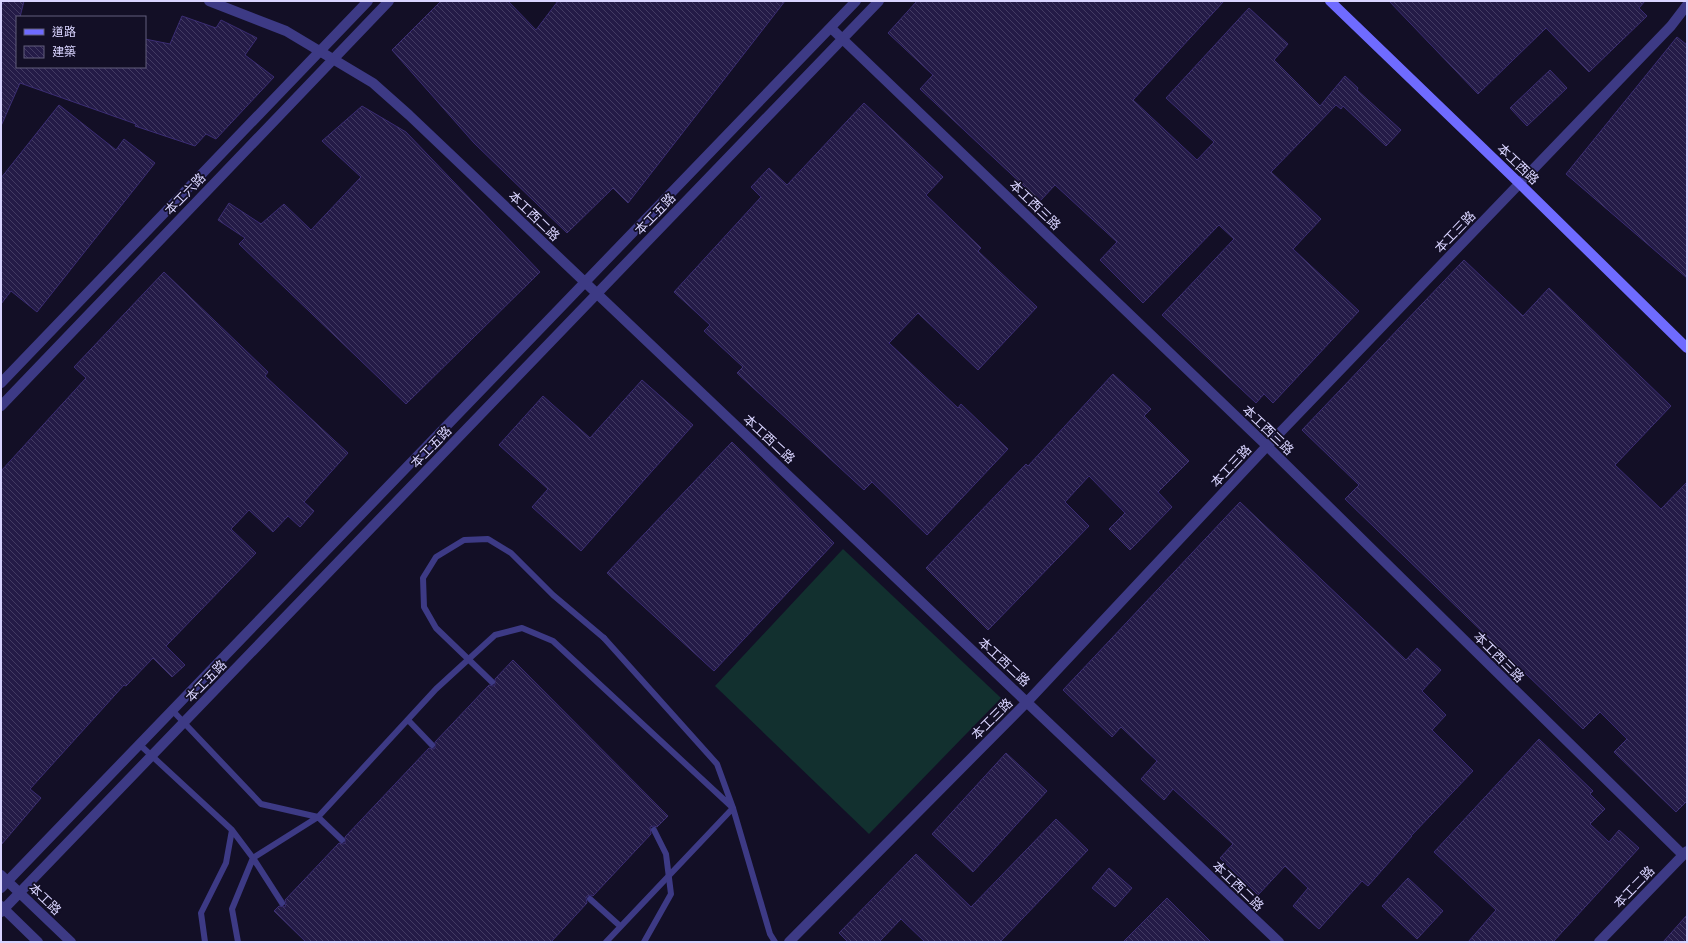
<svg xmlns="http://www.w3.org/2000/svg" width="1688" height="943" font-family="Roboto,'Noto Sans TC',sans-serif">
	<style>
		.grass { fill: #12302f }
		.building { fill: url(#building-back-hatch); stroke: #3b2d73 }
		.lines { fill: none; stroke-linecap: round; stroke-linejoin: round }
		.lane { stroke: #3d3a85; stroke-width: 6 }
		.street { stroke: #3d3a85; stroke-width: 10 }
		.secondary { stroke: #6f6bff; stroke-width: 10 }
		.lane-bridge { stroke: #3d3a85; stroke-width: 6 }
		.labels { text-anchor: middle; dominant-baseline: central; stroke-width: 3.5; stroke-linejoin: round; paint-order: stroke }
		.street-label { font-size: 13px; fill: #d9d4ff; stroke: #130f26 }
	</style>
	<defs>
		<pattern id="building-back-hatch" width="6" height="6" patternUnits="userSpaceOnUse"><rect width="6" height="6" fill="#241b47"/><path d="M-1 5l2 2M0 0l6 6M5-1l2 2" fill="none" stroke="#433b63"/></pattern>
	</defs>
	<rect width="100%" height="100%" fill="#130f26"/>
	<path class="grass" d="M843,549L1001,698L869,834L715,686Z"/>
	<path class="building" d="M4,1H24L20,17H17V67H145V39L170,44L182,16L216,28L221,20L257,38L245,55L274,77L216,139L206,134L195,146L135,126L136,124L20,83L1,126V6Z
		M441,1H508L536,30L558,1H785L628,203L613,188L567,233L474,143L392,50Z
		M917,1H1224L1133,100L1197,160L1214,142L1166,98L1249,8L1288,44L1274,60L1320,106L1345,76L1358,88L1357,90L1401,130L1386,146L1343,106L1341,109L1336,105L1271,172L1321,219L1293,249L1359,311L1273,403L1264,394L1256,403L1162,315L1234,239L1219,225L1143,303L1100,260L1117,242L1055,185L1040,201L920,89L933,75L888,33Z
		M1389,1H1645L1639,8L1647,16L1589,72L1546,28L1478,94Z
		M1677,37L1687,45V278L1566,174Z
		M1550,70L1567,88L1527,126L1510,108Z
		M864,103L943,177L926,195L981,248L978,251L1037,307L978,370L918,313L889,343L958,408L961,404L1008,449L927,535L872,482L864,490L737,373L743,367L704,331L710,325L674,292L761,197L751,187L769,168L787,185Z
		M59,105L116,150L124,139L155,163L37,312L11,291L1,304V178Z
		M362,106L406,132L540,272L406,404L239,244L245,238L218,220L229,203L261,224L284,204L311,230L361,177L322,141Z
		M1464,260L1523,316L1549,288L1671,406L1615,465L1661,509L1687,482V801L1676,812L1614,752L1627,739L1600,712L1583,729L1345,499L1359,485L1302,430Z
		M164,272L268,372L265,376L348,453L304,502L314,511L300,527L288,516L273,532L249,510L231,529L256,553L166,646L185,665L172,677L153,658L126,686L124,685L30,789L41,798L1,845V471L86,378L74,367Z
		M1113,374L1151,409L1144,416L1189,461L1158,492L1172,507L1130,550L1109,529L1125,513L1089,476L1065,502L1089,526L988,630L926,568L1026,464L1028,466Z
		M642,380L693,425L581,551L532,507L548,489L499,445L543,396L590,438Z
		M732,442L834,543L714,671L607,573Z
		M1240,502L1406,660L1417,648L1441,670L1422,691L1446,715L1432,730L1473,771L1411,836H1412L1368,886L1362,881L1319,929L1293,906L1308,888L1285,866L1258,895L1220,858L1233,844L1173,789L1164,800L1141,779L1157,761L1121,727L1112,737L1063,690Z
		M513,660L668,816L657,827L654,826L650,827L651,834L593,896L591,895L587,896L586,898L587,903L551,942H306L274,911L279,906L285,907L286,903L285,900L339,843L343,844L345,843V837L429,748L433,749L435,748V742L489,685L493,686L495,685V679Z
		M1539,739L1593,791L1590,794L1605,809L1590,824L1609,842L1619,830L1639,848L1553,942H1468L1496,910L1434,852Z
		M1006,753L1047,791L973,872L932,834Z
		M1056,819L1088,850L1000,942H925L901,919L879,942H848L839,933L916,854L971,907Z
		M1109,868L1132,888L1115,907L1092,888Z
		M1408,878L1443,911L1417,939L1382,906Z
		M1167,898L1211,942H1123Z
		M1687,915V942H1663Z"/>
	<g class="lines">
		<path class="lane" d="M604,638L717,764L733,808L770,934L775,942
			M172,710L261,804L318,817L342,840
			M408,720L432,745
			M139,744L232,830L226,863L201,913L205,942
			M232,830L253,858L282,903
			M590,899L620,926
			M238,942L232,909L253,858L318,817L436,689L495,635L522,628L553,641L733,808L606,942"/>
		<path class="street" d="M209,1L286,31L373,83L409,115L1279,942
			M831,28L1267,446L1683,855
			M1,383L368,1
			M1,406L389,1
			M1,875L71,942
			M1,888L856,1
			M1,906L38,942
			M1,912L879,1
			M789,942L1027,702L1267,446L1671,26L1687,5
			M1599,942L1687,851"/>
		<path class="secondary" d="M1330,1L1520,184L1687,348"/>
		<path class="lane-bridge" d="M492,682L436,628L424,607L423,578L436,557L464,540L488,539L511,553L553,595L604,638
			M644,942L671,894L666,854L654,830"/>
	</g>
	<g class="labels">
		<g class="street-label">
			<text transform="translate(1518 164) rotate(44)">本工西路</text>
			<text transform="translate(185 194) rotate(-46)">本工六路</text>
			<text transform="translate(1035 205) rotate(44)">本工西三路</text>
			<text transform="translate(655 214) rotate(-46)">本工五路</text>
			<text transform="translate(534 216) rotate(44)">本工西二路</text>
			<text transform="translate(1455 232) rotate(-46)">本工三路</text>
			<text transform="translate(1268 430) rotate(44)">本工西三路</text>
			<text transform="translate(769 439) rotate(43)">本工西二路</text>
			<text transform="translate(431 447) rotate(-46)">本工五路</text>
			<text transform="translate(1231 466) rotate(-47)">本工三路</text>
			<text transform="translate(1499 657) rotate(45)">本工西三路</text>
			<text transform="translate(1004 662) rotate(43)">本工西二路</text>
			<text transform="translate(206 681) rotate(-46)">本工五路</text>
			<text transform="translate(992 719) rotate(-45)">本工三路</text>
			<text transform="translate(1238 886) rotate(44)">本工西二路</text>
			<text transform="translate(1634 887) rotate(-46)">本工二路</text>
			<text transform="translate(45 899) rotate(44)">本工路</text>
		</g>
	</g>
	<rect width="1688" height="943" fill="none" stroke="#d9d4ff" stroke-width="4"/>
	<rect x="16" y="16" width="130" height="52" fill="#130f26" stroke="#625e7d"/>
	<rect x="24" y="29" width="20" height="6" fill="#6f6bff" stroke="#625e7d"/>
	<text x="52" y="36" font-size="12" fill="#d9d4ff">道路</text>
	<rect x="24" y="46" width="20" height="12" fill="url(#building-back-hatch)" stroke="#625e7d"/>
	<text x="52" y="56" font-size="12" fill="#d9d4ff">建築</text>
</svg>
